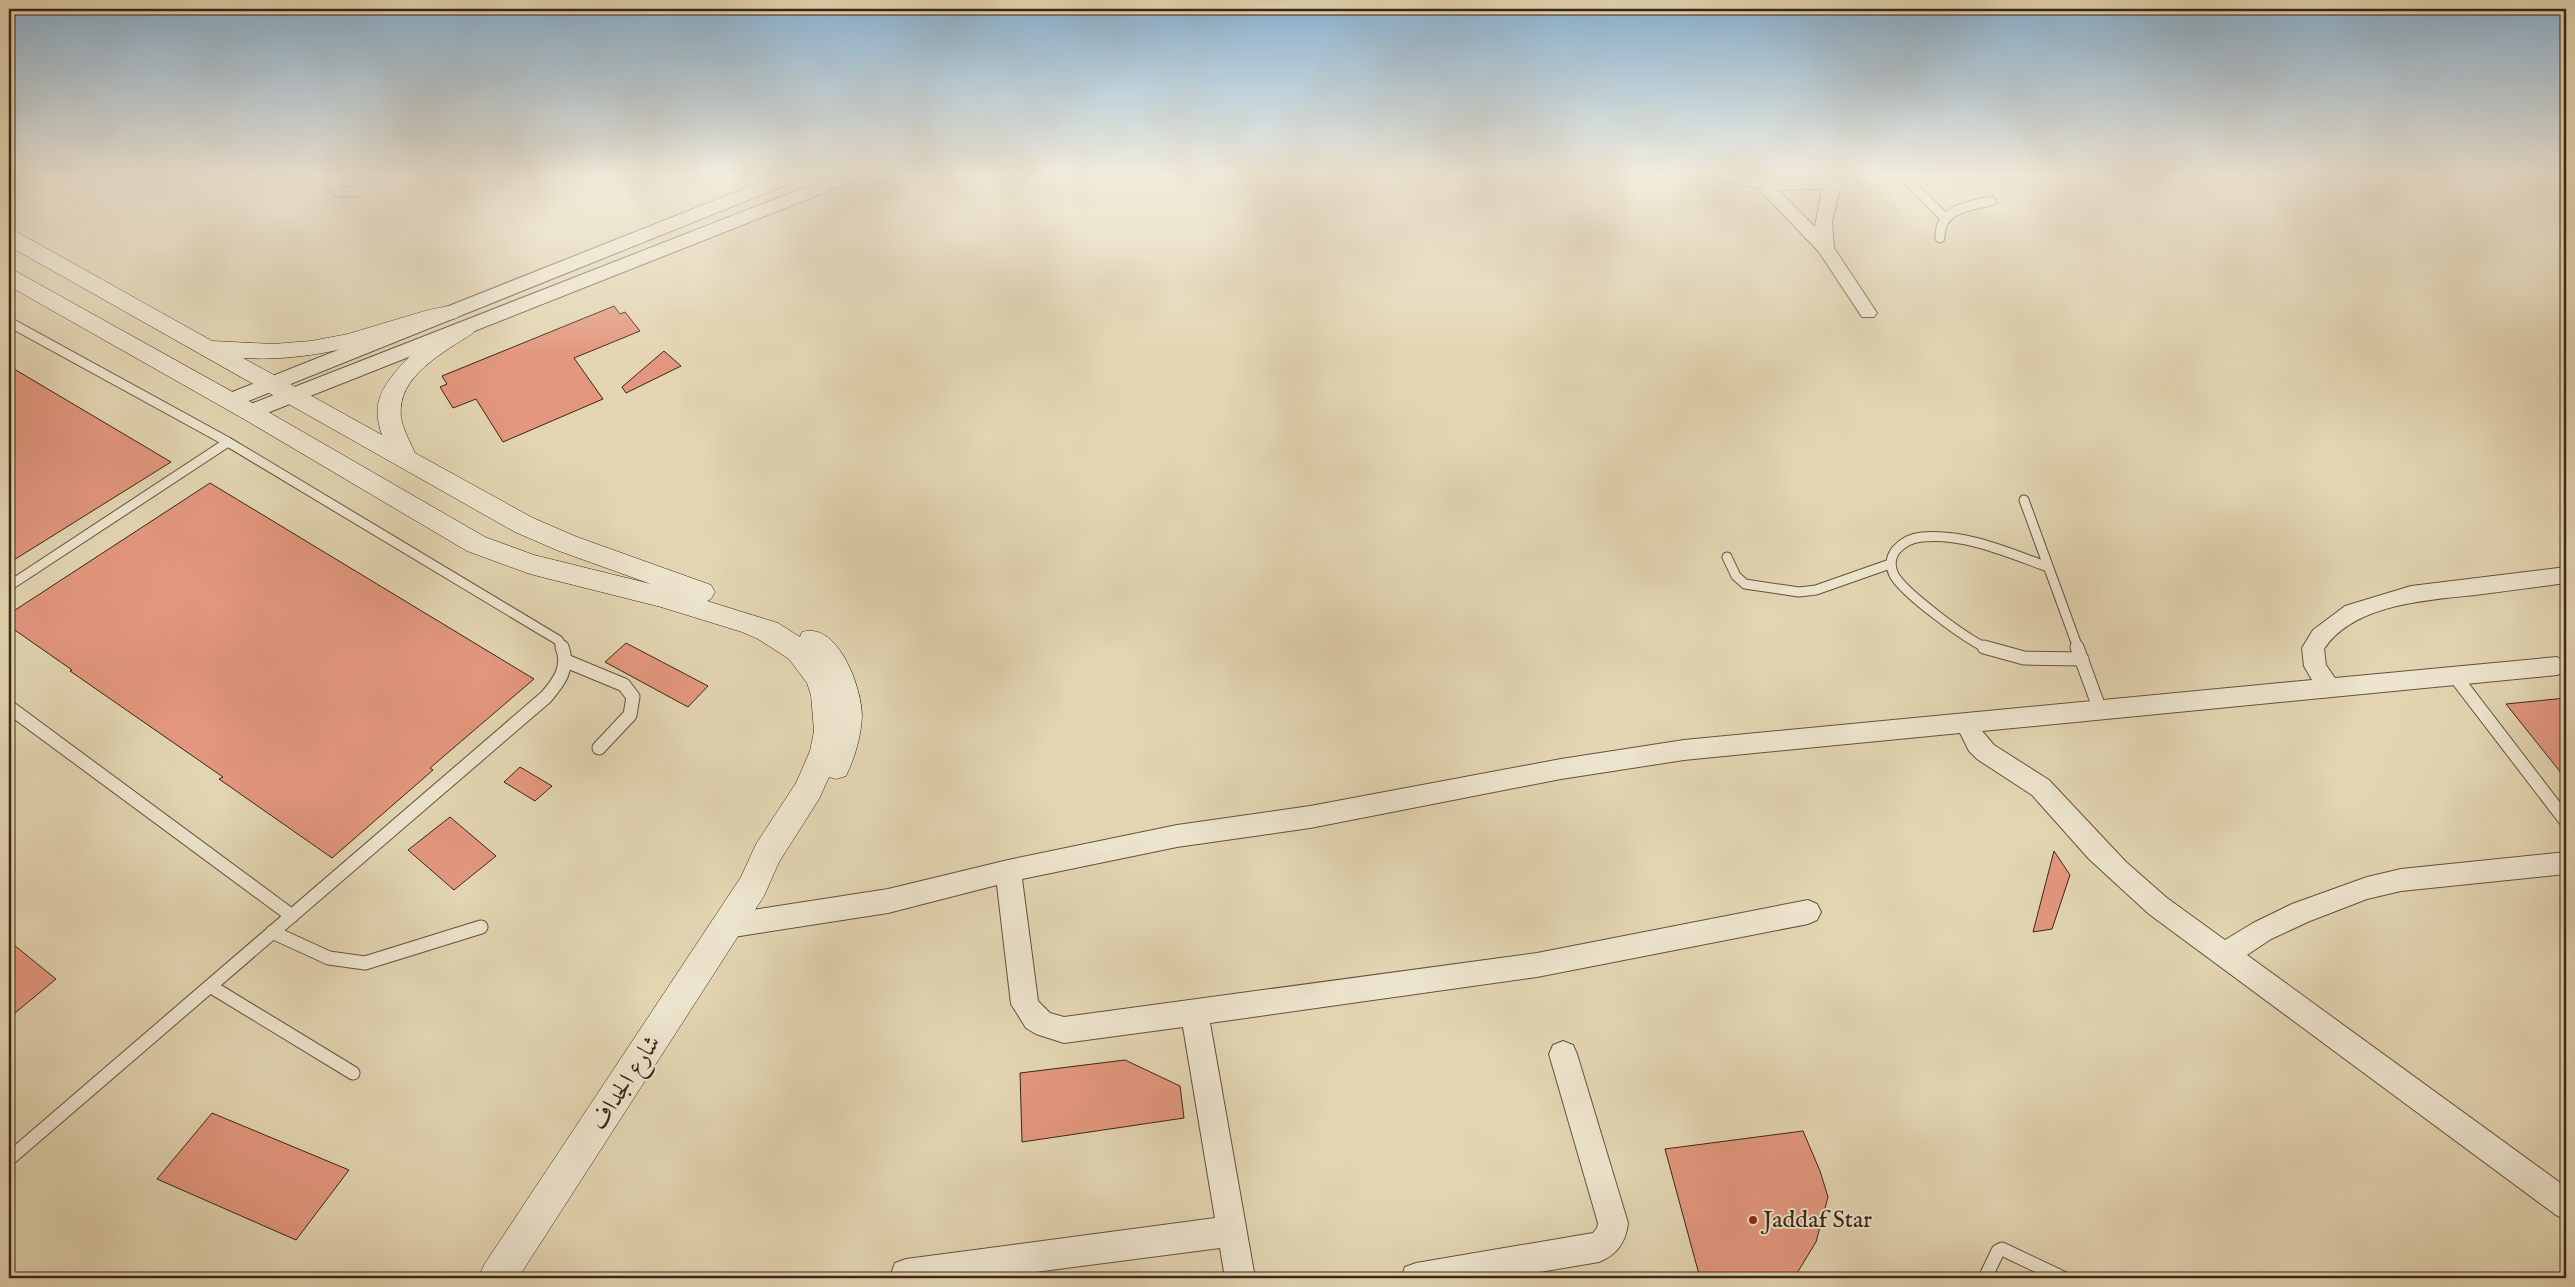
<svg xmlns="http://www.w3.org/2000/svg" width="2575" height="1287" font-family="'IM FELL English',Amiri,serif">
	<style>
		.building { fill: #e3977e; stroke: #3a2713 }
		.lines { fill: none; stroke-linecap: round; stroke-linejoin: round }
		.lane-far1-casing { stroke: #64523b; stroke-width: 11 }
		.lane-casing { stroke: #64523b; stroke-width: 15 }
		.street-casing { stroke: #64523b; stroke-width: 2 }
		.secondary-casing { stroke: #3a2713; stroke-width: 1 }
		.lane-far1 { stroke: #ede4cd; stroke-width: 9 }
		.lane { stroke: #ede4cd; stroke-width: 13 }
		.street { fill: #ede4cd; fill-rule: evenodd }
		.secondary { fill: #ede4cd; fill-rule: evenodd }
		.poi-dot { fill: #8f2418; stroke: #ede4cd; stroke-width: 2 }
		.labels { text-anchor: middle; dominant-baseline: central; stroke-width: 4; stroke-linejoin: round; paint-order: stroke }
		.near-street-label { font-size: 24px; fill: #3a2713; stroke: #ede4cd }
		.near-poi-label { font-size: 24px; fill: #3a2713; stroke: #ede4cd; text-anchor: start }
	</style>
	<rect width="100%" height="100%" fill="#e3d5b2"/>
	<filter id="stains"><feTurbulence type="fractalNoise" baseFrequency=".004" numOctaves="4"/><feColorMatrix values="0 0 0 0 .2 0 0 0 0 .09 0 0 0 0 .02 0 0 0 .5 -.17"/></filter>
	<radialGradient id="worn" r=".72"><stop offset=".6" stop-color="#630" stop-opacity="0"/><stop offset="1" stop-color="#630" stop-opacity=".3"/></radialGradient>
	<path class="building" d="M614,306L620,314L625,312L640,331L574,358L603,399L503,442L476,399L453,408L440,387L447,384L442,376Z
		M664,351L681,366L626,393L622,387Z
		M9,366L171,462L9,563Z
		M210,483L534,679L430,768L433,770L332,858L219,779L223,777L70,671L72,670L9,626V614Z
		M626,643L708,686L688,707L605,662Z
		M2566,698V779L2506,704Z
		M520,767L552,786L535,801L504,782Z
		M450,817L496,856L454,890L408,850Z
		M2054,851L2070,875L2052,929L2033,932Z
		M9,941L56,979L9,1018Z
		M1125,1060L1180,1086L1184,1118L1022,1142L1020,1073Z
		M212,1113L349,1170L296,1240L157,1179Z
		M1803,1131L1820,1171L1828,1197L1816,1242L1794,1278H1700L1665,1149Z"/>
	<g class="lines">
		<defs>
			<path id="lane-far1" d="M341,176L332,186L336,192H356L368,185
				M1903,176L1944,217
				M1940,238C1939,209 1968,206 1991,201
				M9,322L228,442L558,640L563,648
				M2024,500L2078,648
				M1727,557L1736,576L1745,584L1799,592L1816,590L1890,564
				M9,586L228,442
				M1987,648C1967,640 1904,593 1894,575C1890,567 1890,558 1896,550C1903,542 1911,538 1922,537C1965,533 2009,553 2048,567"/>
			<path id="lane" d="M1984,647L2024,658L2082,659
				M2077,647L2100,710
				M566,661L624,685L633,697L630,715L599,748
				M2454,675L2566,821
				M9,707L292,916
				M272,932L329,958L365,963L481,927
				M210,986L353,1073
				M9,1159L546,697C559,682 570,667 562,647
				M1985,1278L1998,1251L2002,1249L2063,1278"/>
			<path id="street" d="M776,176H800L798,180L236,406L229,408L222,406L219,401L222,396Z
				M834,176H858L856,180L257,417L250,419L243,417L240,412L243,407Z
				M1715,176H1749L1793,181L1871,176L1869,180L1840,187L1832,221L1834,248L1877,313L1874,317H1862L1819,252L1758,188L1717,180ZM1822,189L1815,227L1778,190Z
				M2566,567V583C2536,587 2505,591 2475,595C2427,600 2354,604 2324,649L2326,665L2335,678L2557,657L2566,662L2565,672L2557,675L1982,731L1994,745L2049,780L2126,862L2167,898L2225,940L2253,923L2292,904L2367,877L2401,869L2566,852V874L2401,891L2367,899L2310,921L2271,939L2247,955L2566,1187V1220L2556,1215L2149,914L2089,859L2032,795L1977,759L1969,751L1960,733L1684,760L1561,779L1310,828L1177,847L1022,879L1038,1001L1050,1013L1064,1017L1537,953L1808,900L1817,904L1821,912L1817,920L1808,924L1537,977L1210,1023L1255,1278H1225L1220,1248L989,1278H893L891,1274L895,1263L906,1259L1215,1218L1183,1027L1064,1043L1036,1034L1026,1028L1011,1004L997,885L888,913L727,938L718,934L714,926L718,918L727,914L888,889L1008,860L1177,825L1310,806L1561,759L1684,740L2312,680L2304,666L2302,648L2313,630L2345,606L2411,586Z
				M1563,1041L1573,1045L1577,1054L1628,1223C1626,1242 1617,1255 1599,1262L1504,1278H1401L1405,1267L1416,1263L1593,1233L1597,1228L1598,1223L1549,1054L1553,1045Z"/>
			<path id="secondary" d="M9,231L17,232L212,341L273,344L311,341L348,334L428,310L449,306L457,308L460,313L457,318C386,337 318,363 243,358L382,435C378,423 375,410 380,397C388,371 446,316 473,323L476,328L473,333C445,352 396,376 401,417C403,430 410,441 415,453L533,518L577,537L711,585L715,592L711,599L707,601L778,623L800,637L802,632C838,621 862,688 862,716C861,737 855,757 846,776L836,779L829,777L819,799L779,862L764,896L518,1278H478L484,1265L741,877L756,844L796,783L810,751L814,731L811,695L807,683L789,659L758,639L742,632L661,607L530,574L467,551L242,418L9,286V270L17,272L258,406L485,537L534,555L651,584L559,551L515,532L9,246Z"/>
		</defs>
		<use href="#lane-far1" class="lane-far1-casing"/>
		<use href="#lane" class="lane-casing"/>
		<use href="#street" class="street-casing"/>
		<use href="#secondary" class="secondary-casing"/>
		<use href="#lane-far1" class="lane-far1"/>
		<use href="#lane" class="lane"/>
		<use href="#street" class="street"/>
		<use href="#secondary" class="secondary"/>
	</g>
	<linearGradient id="sky" x2="0" y2="1"><stop stop-color="#89b4d5"/><stop offset="0.49" stop-color="#f2ecdc"/><stop offset="1" stop-color="#f2ecdc" stop-opacity="0"/></linearGradient>
	<rect width="2575" height="356" fill="url(#sky)"/>
	<circle class="poi-dot" cx="1753" cy="1220" r="5"/>
	<g class="labels">
		<g class="near-street-label">
			<text transform="translate(626 1083) rotate(-57)">شارع الجداف</text>
		</g>
		<g class="near-poi-label">
			<text x="1763" y="1220">Jaddaf Star</text>
		</g>
	</g>
	<rect width="2575" height="1287" fill="none" stroke="#e3d5b2" stroke-width="30"/>
	<rect x="10" y="10" width="2555" height="1267" fill="none" stroke="#3a2713" stroke-width="2.5"/>
	<rect x="15" y="15" width="2545" height="1257" fill="none" stroke="#3a2713"/>
	<rect width="100%" height="100%" filter="url(#stains)"/>
	<rect width="100%" height="100%" fill="url(#worn)"/>
</svg>
